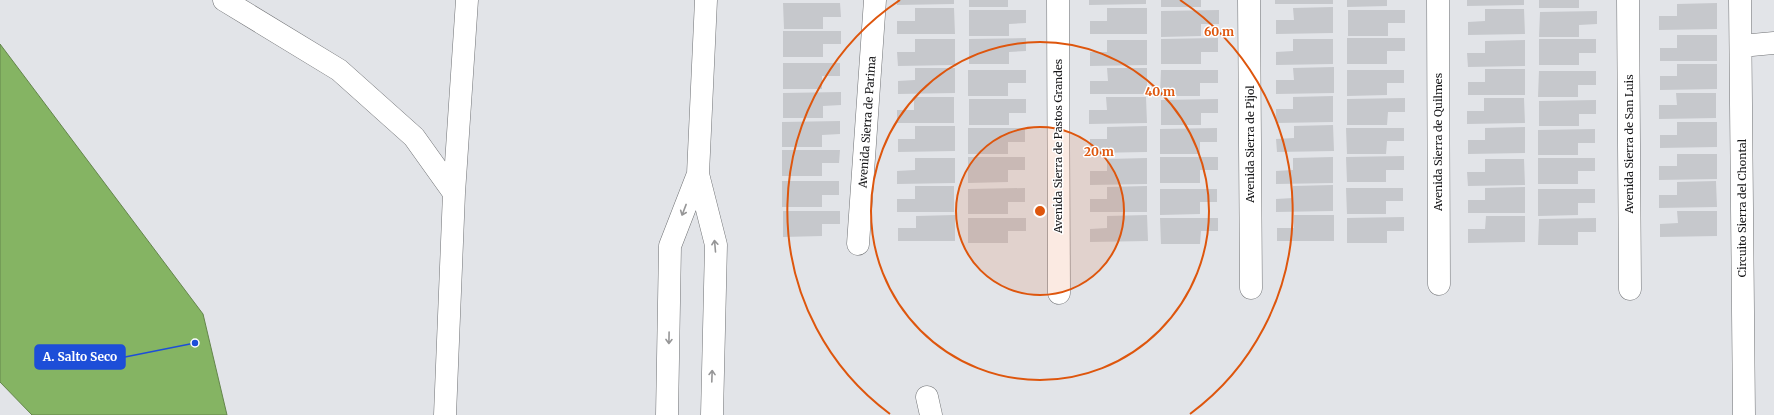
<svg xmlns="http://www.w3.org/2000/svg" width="1774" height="415" font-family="Merriweather,serif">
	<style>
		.water { fill: #85b463; stroke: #64854c }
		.building { fill: #c6c8cc }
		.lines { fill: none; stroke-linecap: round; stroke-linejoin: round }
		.minor-casing { stroke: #6f7174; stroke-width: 23 }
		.minor { stroke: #fff; stroke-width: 22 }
		.oneway { stroke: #969697 }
		.ring { fill: none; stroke: #de560d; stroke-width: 2 }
		.labels { text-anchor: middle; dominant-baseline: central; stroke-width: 3; stroke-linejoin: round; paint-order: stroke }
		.street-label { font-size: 11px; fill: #161618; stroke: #fff }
		.centre { fill: #de560d; stroke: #fff; stroke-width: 2 }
		.ring-label { font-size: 12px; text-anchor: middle; font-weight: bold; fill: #de560d; stroke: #fff; stroke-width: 3; stroke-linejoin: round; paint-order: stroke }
		.leader { fill: none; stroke: #1d4ed8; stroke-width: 1.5 }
		.callout-dot { fill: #1d4ed8; stroke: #fff; stroke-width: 1.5 }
		.callout { fill: #1d4ed8; stroke: #1d4ed8; stroke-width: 1.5 }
		.callout-label { font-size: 12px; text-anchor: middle; font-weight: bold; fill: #fff }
	</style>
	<rect width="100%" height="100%" fill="#e2e4e8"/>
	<path class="water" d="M0,44L203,314L227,415H32L0,382Z"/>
	<path class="building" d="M897,0H954V4L897,5Z
		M969,0H1008V7H969Z
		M1089,0H1146V4L1089,5Z
		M1161,0H1201V7H1161Z
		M1275,0H1333V4H1275Z
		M1347,0H1387V6L1347,7Z
		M1467,0H1524V5L1467,6Z
		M1539,0H1579V8H1539Z
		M783,3H840L841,17H823V29H784Z
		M1717,3V29L1659,30V16H1677V4Z
		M1333,7V33L1276,34V20H1294L1293,8Z
		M915,8H954L955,34H897V21H915Z
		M1107,8H1147V34H1090V21H1107Z
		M1485,9H1524L1525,34L1468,35V22L1485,21Z
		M969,10H1026V23L1009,24V36H969Z
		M1219,10V24H1201V36L1161,37V11Z
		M1348,10H1405V23H1388V36H1348Z
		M1597,11V24L1579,25V37H1539L1540,12Z
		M783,31H841V44H823V57H783Z
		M1677,35H1717V61H1660V48H1677Z
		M1026,38V51L1009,52V64H969V39Z
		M1218,38V52H1201V64H1161V39Z
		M1347,38H1405V51H1387V64H1347Z
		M915,39H955V65L898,66L897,52H915Z
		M1293,39H1333V64L1276,65V52L1293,51Z
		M1539,39H1596V53H1579V65H1539Z
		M1107,40H1147V65L1090,66V52H1107Z
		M1525,40V66L1468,67L1467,53H1485V41Z
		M783,63H840V76H822V89H783Z
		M1677,64H1717V89L1660,90V76H1677Z
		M1334,67V93L1276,94V80H1294L1293,68Z
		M915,68H955V93L898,94V81L915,80Z
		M1107,68H1147V94H1090V81H1108Z
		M1485,69H1525V95H1468V82H1485Z
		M968,70H1026V83H1008V96H968Z
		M1161,70H1218V83H1200V96H1160Z
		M1347,70H1404V83H1387V95L1347,96Z
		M1539,71H1596V85H1578V97H1538Z
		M841,92V105L823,106V118H783V93Z
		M1676,93H1716V118L1659,119V105H1677Z
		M1333,96V122L1276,123V109H1293V97Z
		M914,97H954V123H897V110H914Z
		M1106,97H1146L1147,123L1089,124V110H1107Z
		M1405,98V112H1388L1387,125H1347V99Z
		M1484,98H1524L1525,123L1467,124V111H1484Z
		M969,99H1026V113H1009V125H969Z
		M1218,99V113H1201V125H1161V100Z
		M1596,100V114H1579V126H1539V101Z
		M840,121V134L822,135V147H782V122Z
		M1677,122H1717V147L1660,148V135H1677Z
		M1333,125L1334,151L1277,152L1276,139L1294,138V126Z
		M915,126H955V151L898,152V139H915Z
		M1147,126V152L1090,153V139H1107V127Z
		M1525,127V153L1468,154V140H1485V128Z
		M968,128H1025V142H1008V154H968Z
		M1217,128V142H1200V154H1160V129Z
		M1346,128H1404V141H1387L1386,154H1347Z
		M1595,129V143H1578V155H1538V130Z
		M782,150H840L839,163H822V176H782Z
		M1677,154H1717V179L1659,180V166H1677Z
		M1404,156V170H1386V182H1347L1346,157Z
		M968,157H1025V170H1008V182L968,183Z
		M1160,157H1218V170H1200V183H1160Z
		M1333,157V183L1276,184V171L1293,170V158Z
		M915,158H955V183L897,184V171L915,170Z
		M1147,158V184L1090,185V171H1107V159Z
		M1538,158H1595V171H1578V184H1538Z
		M1485,159H1524L1525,185L1468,186L1467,172H1485Z
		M782,181H839V195H822V207H782Z
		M1716,181L1717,207L1659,208V195H1677V182Z
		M1333,185V211L1276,212V199L1293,198V186Z
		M915,186H954V212H897V199H915Z
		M1147,186V212H1090V199H1107V187Z
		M1525,187V213H1468V200H1485V188Z
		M1025,188V202H1008V214H968V189Z
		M1346,188H1403V201H1386V214H1347Z
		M1160,189H1217V202H1200V214L1160,215Z
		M1538,189H1595V203H1578V215L1538,216Z
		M783,211H840V224H822V236L783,237Z
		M1677,211H1717V236L1660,237V224L1678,223Z
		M955,215V241H898V228H916V216Z
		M1147,215L1148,241L1090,242V229L1107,228V216Z
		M1294,215H1334V241H1277V228H1294Z
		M1486,216H1525V242L1468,243V229H1485Z
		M1404,217V231H1387V243H1347V218Z
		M968,218H1026V231H1008V243H968Z
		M1160,218H1218V231H1201L1200,244H1161Z
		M1596,218V232H1578V245H1538L1539,219Z"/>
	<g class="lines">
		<defs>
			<path id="minor" d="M224,0L339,70L414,137L454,193
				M706,0L698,174L716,245L712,415
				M1058,0L1059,293
				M1249,0L1251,288
				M1438,0L1439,284
				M1628,0L1630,289
				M1740,0L1744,415
				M1741,46L1774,43
				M858,244L875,0
				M927,397L931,415
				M445,415L454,193L467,0
				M667,415L670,246L698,174"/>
		</defs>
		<use href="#minor" class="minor-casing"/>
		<use href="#minor" class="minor"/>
	</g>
	<defs><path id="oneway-shaft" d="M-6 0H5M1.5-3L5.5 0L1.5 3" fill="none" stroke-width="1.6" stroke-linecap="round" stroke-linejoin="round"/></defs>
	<g class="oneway">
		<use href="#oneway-shaft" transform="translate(684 210) rotate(111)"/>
		<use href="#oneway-shaft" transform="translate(715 246) rotate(-95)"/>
		<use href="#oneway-shaft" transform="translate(669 338) rotate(91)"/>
		<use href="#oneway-shaft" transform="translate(712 376) rotate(-88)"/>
	</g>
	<circle cx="1040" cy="211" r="84" fill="#de560d" fill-opacity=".12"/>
	<g class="ring">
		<circle cx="1040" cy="211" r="84"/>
		<circle cx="1040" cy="211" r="169"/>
		<path d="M890 414A253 253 0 0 1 900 0M1180 0A253 253 0 0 1 1190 414"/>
	</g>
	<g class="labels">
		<g class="street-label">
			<text transform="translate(867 122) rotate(-86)">Avenida Sierra de Parima</text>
			<text transform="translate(1438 142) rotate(-90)">Avenida Sierra de Quilmes</text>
			<text transform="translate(1250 144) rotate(-90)">Avenida Sierra de Pijol</text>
			<text transform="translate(1629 144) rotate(-90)">Avenida Sierra de San Luis</text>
			<text transform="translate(1058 146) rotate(-90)">Avenida Sierra de Pastos Grandes</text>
			<text transform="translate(1742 208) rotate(-90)">Circuito Sierra del Chontal</text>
		</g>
	</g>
	<circle cx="1040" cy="211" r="6" class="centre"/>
	<g class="ring-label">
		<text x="1219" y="36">60 m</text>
		<text x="1160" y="96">40 m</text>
		<text x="1099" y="156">20 m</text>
	</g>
	<path class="leader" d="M195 343L125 357"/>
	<circle class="callout-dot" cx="195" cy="343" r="4"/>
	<rect class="callout" x="35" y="345" width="90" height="24" rx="4"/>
	<g class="callout-label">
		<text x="80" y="361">A. Salto Seco</text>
	</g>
</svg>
